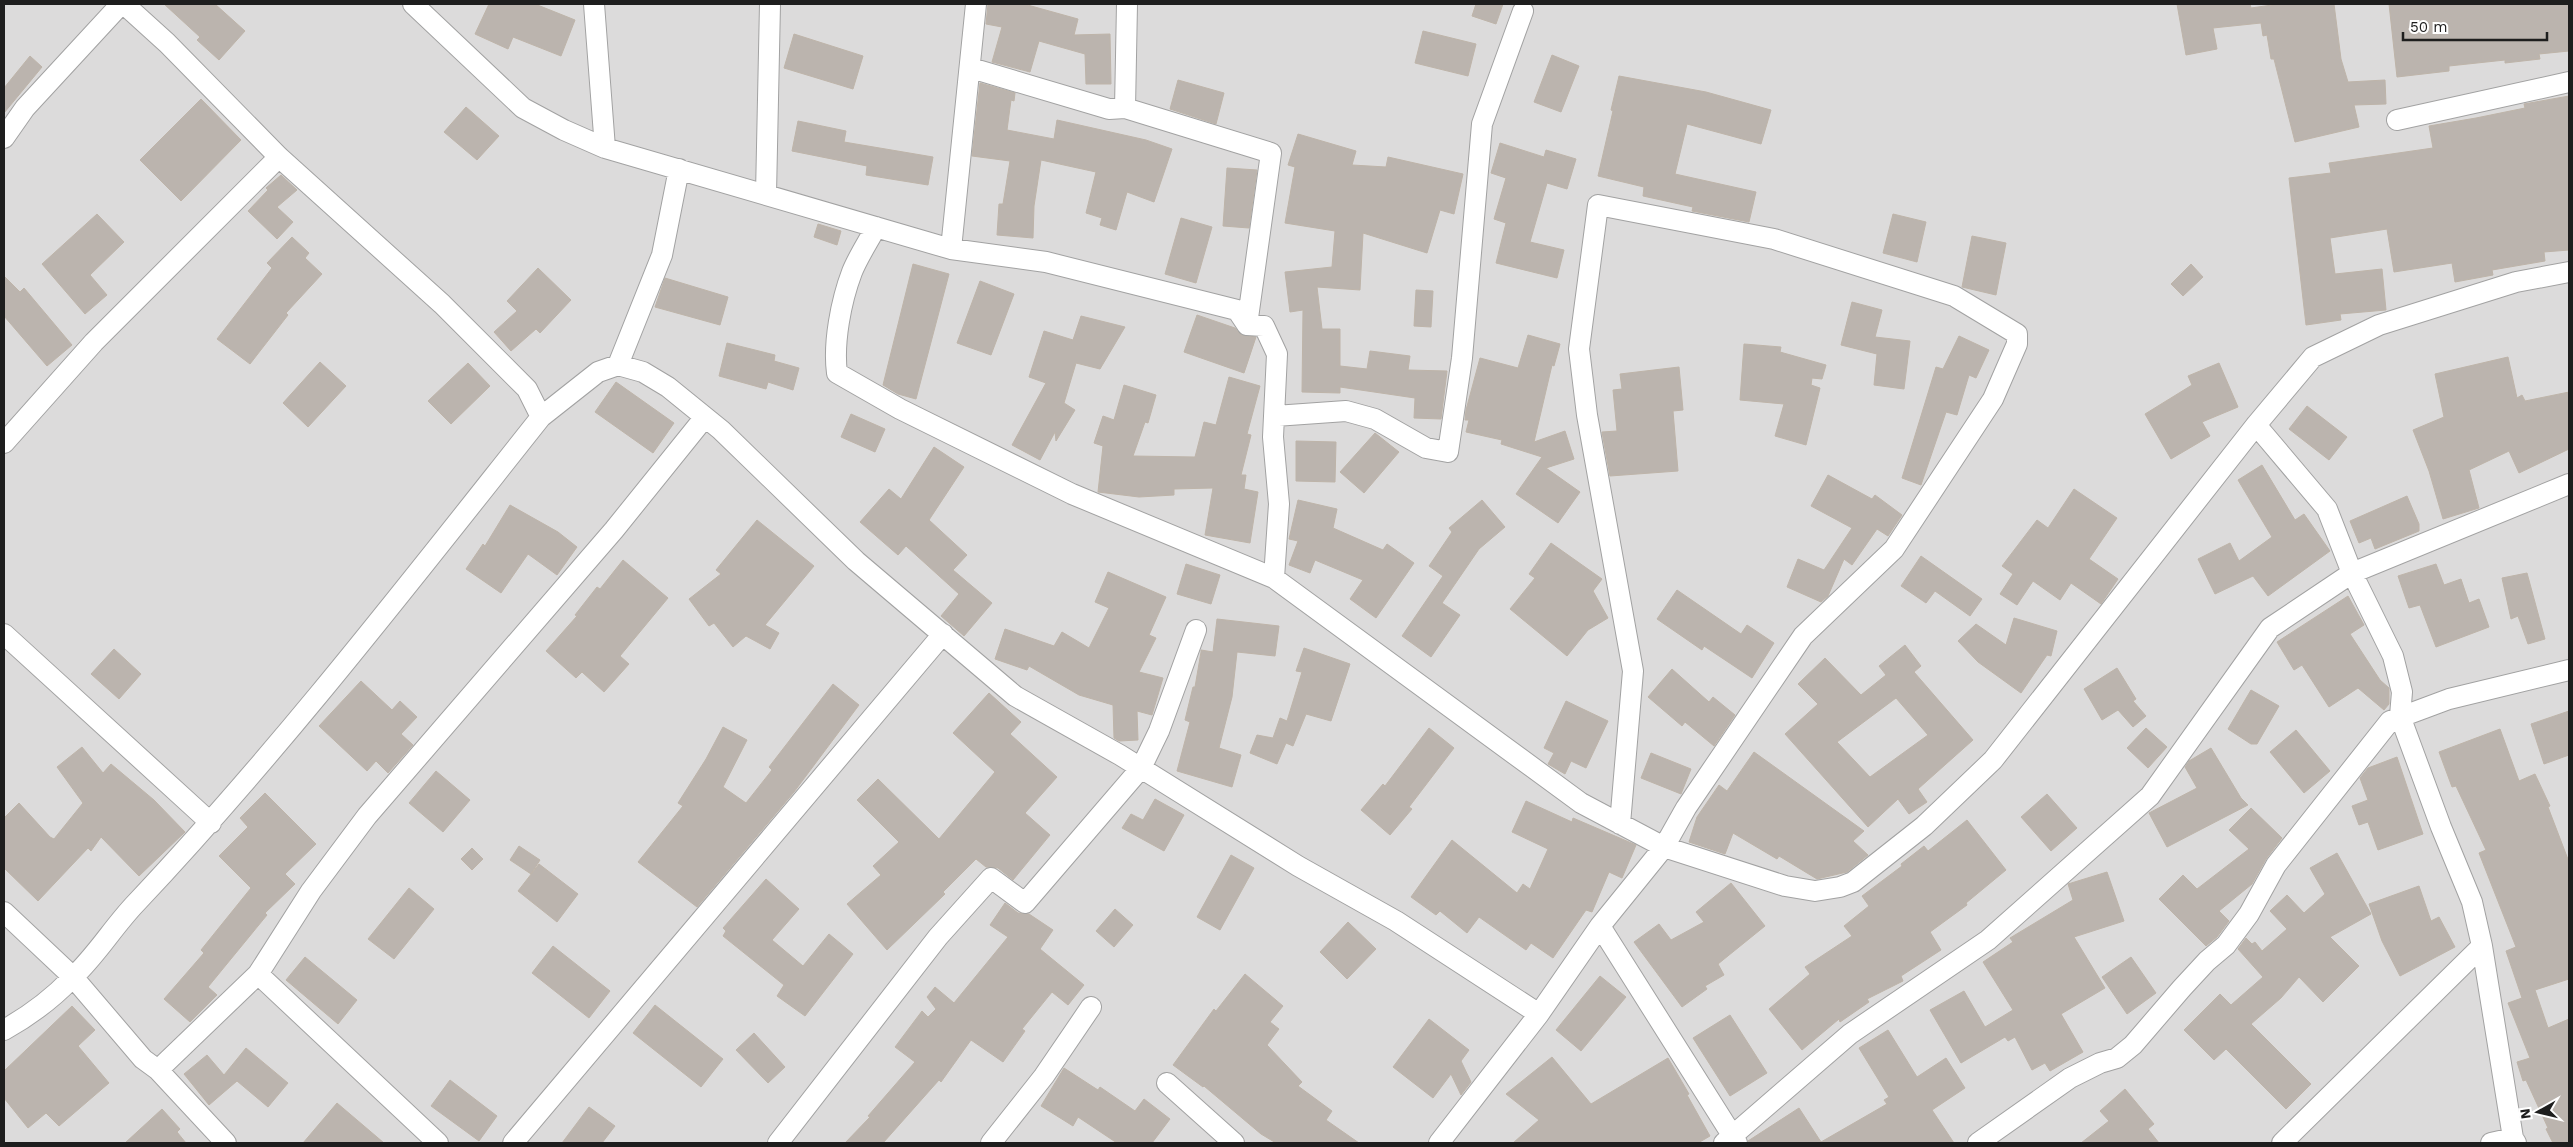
<svg xmlns="http://www.w3.org/2000/svg" width="2573" height="1147" font-family="'Work Sans',sans-serif">
	<style>
		.residential { fill: #dcdbdb }
		.building { fill: #bbb4ae; stroke: #beb4a9; fill-rule: evenodd }
		.lines { fill: none; stroke-linecap: round; stroke-linejoin: round }
		.minor-casing { stroke: #a2a2a2; stroke-width: 22 }
		.minor { stroke: #fff; stroke-width: 20 }
	</style>
	<rect width="100%" height="100%" fill="#eeece5"/>
	<path class="residential" d="M4,4H2569V1143H4Z"/>
	<path class="building" d="M164,4H215L245,31L219,60L197,40L200,37Z
		M489,4H535L575,20L561,56L513,37L508,49L475,34Z
		M988,4H1024L1078,19L1074,35L1110,34L1111,84H1086L1085,54L1039,41L1030,72L992,62L1002,27L986,24Z
		M1476,4H1503L1496,24L1472,16Z
		M2177,4H2250L2251,8L2279,4H2334L2341,59L2348,82L2385,80L2386,104L2354,105L2359,127L2295,142L2274,59H2271L2267,35L2263,36L2261,23L2213,28L2217,49L2186,55Z
		M2389,4H2569V51L2539,54L2540,59L2505,63V60L2449,66V71L2397,77Z
		M1423,31L1476,44L1468,76L1415,63Z
		M794,34L863,56L853,89L784,68Z
		M1552,55L1579,66L1561,112L1534,102Z
		M30,56L42,67L4,113V88Z
		M1619,76L1706,92L1771,110L1761,144L1687,124L1675,174L1756,192L1749,222L1692,211L1693,207L1643,196L1644,187L1598,176L1613,111L1611,110Z
		M1178,80L1224,93L1216,124L1170,109Z
		M980,83L1015,93L1014,101L1011,100L1007,130L1054,139L1057,120L1146,140L1172,149L1154,202L1127,192L1116,230L1100,225L1102,218L1086,213L1096,172L1041,160L1034,206L1033,238L997,235L999,204H1003L1010,161L972,156Z
		M2569,96V250L2544,252L2545,261L2492,270L2493,275L2455,282L2452,263L2394,272L2387,229L2330,238L2335,274L2382,269L2386,310L2340,314L2341,320L2306,325L2289,178L2331,173L2329,163L2433,148L2429,126L2476,118L2525,108L2524,104Z
		M201,99L241,140L181,201L140,160Z
		M466,107L499,136L477,160L444,132Z
		M798,121L846,131L844,142L933,157L928,185L866,175L867,166L792,151Z
		M1298,134L1356,151L1352,165L1386,167L1388,157L1463,174L1454,214L1440,210L1427,253L1363,233L1360,290L1317,287L1322,329H1340V366L1367,369L1370,351L1410,356L1408,370L1447,371L1441,419L1414,418L1415,398L1340,387V393L1302,392L1303,310L1290,312L1285,272L1332,267L1335,231L1285,223L1295,167L1288,165Z
		M1500,143L1544,157L1546,150L1576,159L1567,189L1547,183L1530,242L1564,250L1557,278L1496,263L1506,223L1494,219L1506,178L1491,173Z
		M1227,168L1257,170L1249,228L1223,226Z
		M281,175L297,190L277,207L293,222L277,239L248,211L268,190L266,188Z
		M97,214L124,242L90,275L107,295L85,314L42,264Z
		M1893,214L1926,222L1917,262L1883,253Z
		M1181,218L1212,227L1196,283L1165,274Z
		M818,224L841,231L837,245L814,237Z
		M1972,236L2006,243L1996,295L1962,287Z
		M292,237L309,253L305,258L322,274L286,313L288,315L250,364L217,339L272,268L267,263Z
		M913,264L949,274L916,399L898,394L883,385Z
		M2191,264L2203,277L2183,296L2171,284Z
		M538,268L571,300L540,333L536,329L511,351L494,332L517,311L507,301Z
		M4,276L20,292L24,288L72,345L47,366L4,316Z
		M665,278L728,297L720,325L655,307Z
		M980,281L1014,294L991,355L957,343Z
		M1416,290L1433,291L1431,327L1414,326Z
		M1852,302L1882,310L1875,337L1910,341L1904,389L1874,385L1877,354L1841,345Z
		M1197,315L1235,328L1241,335L1256,337L1244,373L1184,352Z
		M1081,316L1125,327L1100,369L1076,363L1064,403L1075,410L1056,441L1055,432L1040,460L1012,445L1046,383L1029,377L1044,331L1073,340Z
		M1528,335L1560,344L1554,366L1552,365L1534,442L1565,431L1574,459L1546,468L1580,492L1558,523L1516,494L1542,457L1501,444L1502,440L1466,432L1469,420H1465L1466,410L1480,358L1518,368Z
		M1959,336L1989,350L1976,378L1969,375L1957,415L1946,412L1921,485L1902,478L1936,367L1943,369Z
		M727,343L775,355L774,361L799,368L793,390L768,382L766,389L719,376Z
		M1744,344L1781,347L1780,352L1826,365L1822,379L1812,378L1811,385L1820,388L1806,445L1775,436L1784,404L1740,400Z
		M2508,357L2517,398L2522,395L2525,401L2569,392V449L2519,473L2509,451L2469,470L2479,508L2443,519L2429,471L2413,430L2444,417L2435,374Z
		M320,362L346,386L308,427L283,403Z
		M468,363L490,386L451,424L428,401Z
		M2219,363L2238,407L2202,422L2210,436L2171,459L2145,414L2192,385L2188,376Z
		M1679,367L1683,410L1673,411L1678,471L1610,476L1602,432L1617,431L1613,390L1622,389L1620,374Z
		M1229,377L1260,386L1247,434L1251,435L1241,475H1246L1244,489L1258,492L1250,543L1205,535L1213,488L1174,489V495L1139,497L1098,492L1103,446L1094,443L1103,416L1114,420L1124,385L1156,395L1148,423L1145,422L1133,456L1195,457L1204,422L1216,425Z
		M616,382L674,423L653,453L595,412Z
		M2307,406L2347,437L2329,460L2289,429Z
		M851,414L885,429L875,452L841,437Z
		M1375,433L1399,452L1364,493L1340,472Z
		M1296,441L1336,442L1335,482L1296,481Z
		M934,447L964,467L929,520L967,555L953,570L992,603L964,636L941,616L959,594L906,546L898,555L860,522L889,489L901,499Z
		M2262,465L2295,520L2304,514L2330,551L2268,596L2253,576L2215,594L2198,559L2230,543L2239,561L2272,537L2238,480Z
		M1828,475L1872,499L1875,495L1902,515L1888,536L1877,529L1852,565L1844,559L1828,596L1821,602L1787,587L1798,559L1824,570L1852,528L1811,506Z
		M2074,489L2117,518L2089,559L2118,579L2101,604L2071,583L2060,600L2033,581L2017,605L2000,594L2013,574L2002,566L2037,520L2048,528Z
		M2407,496L2419,524V531L2375,549L2371,538L2359,543L2350,521Z
		M1298,500L1337,509L1333,528L1383,550L1387,544L1414,563L1376,618L1350,599L1363,580L1315,560L1310,573L1289,565L1298,541L1289,539Z
		M1482,500L1505,527L1479,549L1442,603L1460,615L1431,657L1402,636L1443,576L1429,566L1452,532L1449,528Z
		M510,505L558,532L577,547L557,575L528,554L501,593L466,569L483,544L485,546Z
		M757,520L814,566L765,625L779,633L770,649L746,636L733,647L714,623L709,626L689,599L721,574L716,570Z
		M1551,543L1602,579L1593,591L1608,618L1588,630L1567,656L1510,609L1535,578L1529,574Z
		M1921,556L1982,599L1970,616L1935,591L1926,603L1901,586Z
		M623,560L668,598L620,656L629,664L604,692L582,672L576,678L546,651L577,616L575,615L597,587L600,589Z
		M1186,564L1220,575L1211,604L1177,594Z
		M2436,564L2444,585L2461,579L2469,603L2479,599L2489,627L2436,647L2420,605L2409,608L2398,576Z
		M1108,572L1166,597L1149,635L1156,638L1139,672L1163,678L1152,715L1137,711L1138,740L1119,741L1114,738L1113,705L1079,695L1029,666L1027,670L995,659L1005,629L1054,646L1062,632L1089,648L1109,608L1095,602Z
		M2527,573L2545,639L2528,644L2518,616L2511,619L2502,578Z
		M1677,590L1741,634L1747,625L1774,643L1752,678L1704,646L1702,650L1657,619Z
		M2348,596L2364,625L2350,634L2380,680L2389,688V704L2384,710L2358,688L2329,707L2302,665L2294,670L2277,642Z
		M2014,618L2057,631L2051,656L2047,655L2021,693L1978,662L1958,641L1976,624L2006,645Z
		M1217,619L1279,626L1275,656L1237,652L1232,697L1219,748L1241,755L1232,787L1177,771L1190,722L1185,720L1193,687H1195L1201,652V650L1213,652Z
		M1905,645L1921,666L1914,672L1973,740L1918,789L1927,802L1909,814L1898,799L1868,827L1785,734L1818,704L1798,684L1825,658L1861,695L1886,675L1879,666ZM1896,698L1928,735L1870,777L1837,742Z
		M1304,648L1350,664L1331,721L1306,714L1293,746L1286,743L1277,764L1250,753L1257,735L1273,738L1280,718L1287,721L1302,672L1296,671Z
		M114,649L141,674L119,699L91,674Z
		M2117,668L2136,699L2133,701L2146,716L2133,727L2118,710L2102,720L2084,689Z
		M1672,669L1709,702L1713,697L1735,715L1714,746L1685,722L1682,726L1648,697Z
		M361,681L392,710L400,701L417,717L401,734L413,745L388,773L376,761L367,771L319,726Z
		M833,684L859,705L794,792L697,907L638,862L683,806L678,803L706,759L723,727L747,740L723,787L746,803L772,770L769,767Z
		M2251,690L2279,706L2257,744H2251L2228,729Z
		M989,693L1021,722L1010,734L1057,777L1025,813L1050,835L1013,880L998,868L986,867L976,859L943,892L945,894L887,950L847,904L881,875L873,866L899,842L857,800L878,779L939,839L995,772L953,733Z
		M1566,701L1608,721L1586,768L1571,761L1565,774L1548,764L1554,753L1544,748Z
		M2569,711V755L2544,764L2531,724Z
		M1429,728L1454,748L1409,807L1412,809L1390,835L1361,810L1383,784L1385,786Z
		M2146,728L2167,747L2148,768L2127,748Z
		M2500,729L2519,781L2535,774L2550,806L2548,807L2569,862V979L2535,990L2548,1028L2569,1019V1143H2553L2546,1129L2548,1128L2526,1080L2523,1081L2517,1062L2530,1058L2508,1003L2522,998L2506,951L2516,947L2479,853L2486,850L2456,786L2452,787L2439,752Z
		M2296,730L2330,771L2304,793L2270,752Z
		M82,747L103,773L111,764L154,800L185,832L139,876L101,837L91,851L88,848L38,901L4,868V818L19,803L50,837L54,839L83,803L57,767Z
		M2211,748L2241,798L2248,805L2167,847L2149,813L2197,788L2185,767L2189,761Z
		M1754,752L1864,831L1853,841L1868,855L1847,872L1817,879L1779,856L1777,859L1733,833L1725,854L1689,842L1697,817L1719,785L1727,791Z
		M1651,753L1691,769L1681,794L1641,778Z
		M2397,757L2423,834L2378,850L2368,822L2359,825L2352,806L2368,800L2360,778L2368,768Z
		M436,771L470,800L443,832L409,803Z
		M265,793L316,844L285,874L295,884L265,913L267,915L208,987L217,995L190,1022L164,999L204,953L201,950L251,888L219,856L248,827L240,818Z
		M2047,794L2077,828L2051,851L2021,817Z
		M1155,799L1184,815L1164,851L1122,828L1131,814L1143,820Z
		M1526,801L1572,822L1573,818L1636,845L1622,878L1609,872L1592,912L1586,910L1553,958L1531,943L1526,950L1479,917L1467,933L1440,911L1436,915L1411,897L1452,840L1517,893L1523,884L1530,889L1548,849L1512,832Z
		M2251,808L2282,838L2266,859L2252,884L2219,911L2229,921L2217,937L2206,946L2159,899L2183,875L2197,889L2249,849L2229,830Z
		M1967,820L2006,870L1966,903L1967,905L1930,932L1941,950L1901,976L1903,981L1867,999L1869,1002L1840,1022L1839,1019L1802,1050L1769,1009L1810,974L1805,967L1852,936L1844,926L1869,906L1862,896L1902,866L1901,864L1924,846L1928,851Z
		M519,846L540,860L531,874L510,860Z
		M472,848L483,859L472,870L461,859Z
		M2337,853L2371,914L2330,937L2359,966L2323,1002L2299,977L2281,998L2251,1024L2311,1084L2286,1109L2226,1049L2214,1060L2184,1030L2220,994L2231,1005L2263,977L2238,949L2246,938L2252,944L2255,942L2262,951L2287,929L2270,911L2287,895L2304,913L2325,894L2310,868Z
		M1231,855L1254,868L1220,930L1197,917Z
		M539,864L578,894L557,922L518,891Z
		M2107,872L2124,921L2074,937L2105,988L2061,1014L2083,1052L2050,1071L2045,1063L2032,1070L2015,1037L2008,1041L2005,1037L1961,1063L1930,1010L1964,991L1985,1027L2013,1010L1983,962L2013,942L2010,938L2073,900L2068,884Z
		M766,879L799,909L772,940L803,966L829,934L853,954L805,1016L777,996L784,985L723,936L726,931L723,928Z
		M1731,883L1765,926L1718,964L1724,975L1705,986L1707,989L1682,1007L1634,942L1659,924L1671,940L1704,922L1696,912Z
		M2419,886L2431,921L2439,917L2455,947L2400,976L2382,941L2369,904Z
		M409,888L434,909L394,959L368,939Z
		M1005,903L1018,913L1029,914L1053,930L1040,949L1084,985L1068,1005L1052,992L1022,1029L1025,1031L1003,1062L971,1040L941,1082L939,1080L883,1143H845L870,1117L868,1116L915,1062L895,1047L922,1011L928,1017L936,1009L927,997L935,987L954,1003L1008,937L990,925Z
		M1115,909L1133,925L1114,947L1096,931Z
		M1348,922L1376,949L1347,979L1320,952Z
		M553,946L610,991L589,1018L532,973Z
		M305,957L357,1000L338,1024L286,980Z
		M2131,957L2156,993L2127,1014L2102,977Z
		M1245,974L1283,1006L1270,1022L1279,1029L1267,1045L1302,1082L1298,1086L1332,1111L1326,1120L1359,1143H1276L1261,1134L1204,1086L1203,1087L1173,1065L1214,1009L1216,1011Z
		M1600,976L1626,997L1581,1051L1556,1030Z
		M655,1005L723,1059L701,1087L633,1033Z
		M72,1006L95,1030L78,1046L109,1083L59,1126L46,1113L28,1128L4,1098V1071Z
		M1730,1015L1767,1073L1730,1096L1693,1038Z
		M1429,1019L1469,1050L1461,1061L1471,1082L1461,1095L1451,1074L1433,1098L1393,1067Z
		M1888,1030L1917,1077L1946,1058L1965,1088L1932,1110L1954,1143H1749L1748,1141L1799,1108L1821,1142L1887,1104L1884,1100L1889,1097L1859,1048Z
		M754,1033L785,1067L768,1083L736,1050Z
		M246,1048L288,1083L268,1107L237,1081L209,1105L184,1074L207,1055L224,1075Z
		M1552,1057L1591,1104L1668,1058L1689,1094L1687,1095L1710,1136L1698,1143H1513L1539,1120L1506,1094Z
		M1064,1068L1098,1090L1100,1087L1135,1111L1144,1099L1170,1119L1152,1143H1117L1078,1117L1073,1126L1041,1106Z
		M450,1080L497,1116L479,1141L431,1106Z
		M2125,1089L2154,1124L2148,1129L2159,1143H2081L2109,1121L2100,1111Z
		M337,1103L384,1143H303Z
		M589,1107L615,1126L602,1143H562Z
		M162,1109L180,1129L177,1132L186,1143H125Z"/>
	<g class="lines">
		<defs>
			<path id="minor" d="M413,4L523,108L564,130L605,148L951,249L1046,262L1237,310L1247,325L1264,326L1277,354L1273,437L1279,504L1274,578
				M594,4L605,148
				M971,68L1109,109L1125,108L1271,153L1247,325
				M1125,108L1127,4
				M2397,120L2569,82
				M4,138L25,108L121,4
				M766,194L770,4
				M876,227C868,242 858,257 852,272C841,301 833,343 837,373L900,409L1072,494L1274,578L1581,803L1664,847L1785,886L1815,891L1840,887L1853,882L1924,826L1993,760L2256,425L2313,357L2379,325L2516,282L2569,272
				M951,249L976,4
				M618,365L662,255L679,169
				M1275,416L1346,411L1375,419L1426,448L1448,452L1462,358L1482,124L1523,11
				M541,417L598,372L618,365L643,372L668,387L721,430L856,561L1015,696L1120,755L1298,866L1396,921L1539,1014
				M2256,425L2327,509L2352,573L2393,656L2402,692L2400,716L2441,827L2472,902L2482,946L2513,1138L2516,1143
				M4,443L94,342L279,157
				M4,634L211,823
				M4,912L73,977L143,1059L158,1070L258,974L311,891L367,816L614,530L705,417
				M1600,926L1737,1143
				M258,974L438,1143
				M4,1030C29,1016 52,999 72,978C96,956 113,927 136,903C281,749 410,582 541,417L527,389L442,304L279,157L167,43L124,4
				M158,1070L226,1143
				M1167,1083L1234,1143
				M513,1143L943,634
				M778,1143L938,937L991,878L1025,903L1141,768L1159,731L1196,630
				M991,1143L1044,1076L1091,1007
				M1439,1143L1539,1014L1600,926L1664,847L1686,808L1803,636L1894,549L1993,399L2017,344V334L1954,296L1774,239L1598,205L1579,349L1587,415L1633,671L1620,824
				M1724,1143L1850,1034L1988,940L2150,796L2270,628L2352,573L2569,484
				M1978,1143L2070,1078L2100,1063L2117,1058L2133,1045L2182,988L2207,961L2226,945L2249,914L2276,865L2390,721L2449,699L2569,670
				M2282,1143L2482,946
				M2491,1143L2513,1138"/>
		</defs>
		<use href="#minor" class="minor-casing"/>
		<use href="#minor" class="minor"/>
	</g>
	<rect width="2573" height="1147" fill="none" stroke="#1e1e1e" stroke-width="10"/>
	<g transform="translate(2538 1112) rotate(262)" stroke="#ffffff" stroke-width="4" paint-order="stroke">
	<path d="M0-4L9 19L0 12L-9 19Z" fill="#1e1e1e"/>
	<text y="-8" font-size="14" font-weight="bold" text-anchor="middle" fill="#1e1e1e">N</text>
	</g>
	<path d="M2403 32v8h144v-8" fill="none" stroke="#1e1e1e" stroke-width="2.5"/>
	<text x="2410" y="32" font-size="15" fill="#1e1e1e" stroke="#ffffff" stroke-width="4" paint-order="stroke">50 m</text>
</svg>
